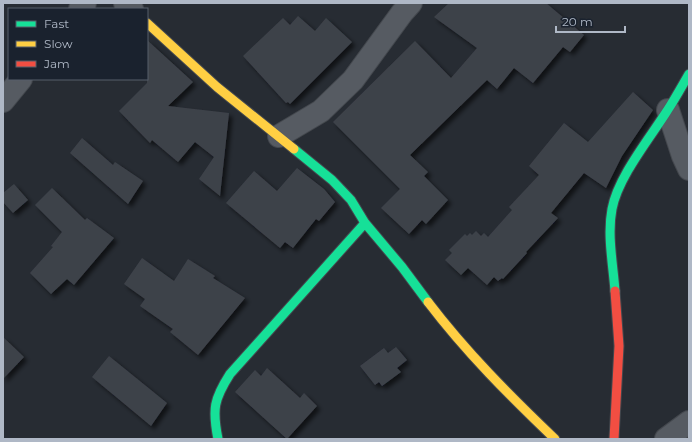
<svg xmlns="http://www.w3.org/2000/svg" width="692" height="442" font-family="Montserrat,sans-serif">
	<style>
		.building { fill: #3e424a; filter: url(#shadow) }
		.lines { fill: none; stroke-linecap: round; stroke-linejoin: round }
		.street-casing { stroke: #44484e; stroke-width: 24 }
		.fast-casing { stroke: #44484e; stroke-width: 11 }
		.slow-casing { stroke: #44484e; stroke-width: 11 }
		.jam-casing { stroke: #44484e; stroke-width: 11 }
		.street { stroke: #565b62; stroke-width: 22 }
		.fast { stroke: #16e098; stroke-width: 9 }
		.slow { stroke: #ffcf43; stroke-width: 9 }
		.jam { stroke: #f24e42; stroke-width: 9 }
	</style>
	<defs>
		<filter id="shadow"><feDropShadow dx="3.5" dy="3.5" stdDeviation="2" flood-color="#0009"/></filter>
	</defs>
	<rect width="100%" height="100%" fill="#272c33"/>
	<path class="building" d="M449,3H546L584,35L570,52L563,47L533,83L514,68L497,89L487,80L410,155L428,172L424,176L448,200L426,224L422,220L409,234L381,208L400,189L333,122L415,41L451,78L477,48L434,17Z
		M298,16L315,31L326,18L352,42L290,104L288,102L286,103L243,56L283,18L290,25Z
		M147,40L193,82L168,106L229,113L220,196L199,179L214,157L195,142L178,162L152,140L150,143L119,111L147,83Z
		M633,92L653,110L622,156L606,188L584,173L551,213L558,218L526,252L527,253L503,279L502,278L498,281L494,277L487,285L468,268L461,275L445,260L452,253L449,250L465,234L467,236L470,233L472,235L476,231L481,236L484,233L488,237L512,210L509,207L539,175L529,166L564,123L588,142Z
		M82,138L113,165L115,162L143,181L128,204L70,153Z
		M297,168L324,189L335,202L319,221L316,219L293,248L285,242L280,248L226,203L254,171L277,191Z
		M14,184L28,200L13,213L3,202V193Z
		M52,188L85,220L87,218L114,238L74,285L67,279L51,294L30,273L53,247L51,246L62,232L35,205Z
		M142,258L174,281L188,259L215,276L213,278L245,298L198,355L170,332L173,329L140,306L145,299L124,284Z
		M3,337L24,357L3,379Z
		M396,347L407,360L397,368L401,372L382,386L379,382L375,385L360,366L384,348L388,353Z
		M109,356L167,403L151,426L92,377Z
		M267,368L300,398L304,393L317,406L287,439L235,392L255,370L261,376Z"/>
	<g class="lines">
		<defs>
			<path id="street" d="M125,3L132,9
				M80,9L85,3
				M3,101L21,79
				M668,110L683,156L689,169
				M279,136L321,111L353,80L402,13L411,3
				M666,439L689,422"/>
			<path id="fast" d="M294,149L332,180L351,200L365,223L402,267L428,302
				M615,291C613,264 607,235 612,209C618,177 650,138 667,111C675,99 682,86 689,74
				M218,439C212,409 214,399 230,374L365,223"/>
			<path id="slow" d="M147,23L217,87L294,149
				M428,302C466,352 510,396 555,439"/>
			<path id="jam" d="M614,439L619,346L615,291"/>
		</defs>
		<use href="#street" class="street-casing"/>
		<use href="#fast" class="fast-casing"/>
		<use href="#slow" class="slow-casing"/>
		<use href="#jam" class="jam-casing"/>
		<use href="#street" class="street"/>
		<use href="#fast" class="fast"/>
		<use href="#slow" class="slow"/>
		<use href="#jam" class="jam"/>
	</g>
	<rect width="692" height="442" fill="none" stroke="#afb8c6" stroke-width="8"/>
	<rect x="8" y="8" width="140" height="72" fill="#1a222e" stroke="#565e6b"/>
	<rect x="16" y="21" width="20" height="6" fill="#16e098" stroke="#565e6b"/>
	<text x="44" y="28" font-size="12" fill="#afb8c6">Fast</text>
	<rect x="16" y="41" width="20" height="6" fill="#ffcf43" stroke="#565e6b"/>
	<text x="44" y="48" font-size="12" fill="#afb8c6">Slow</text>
	<rect x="16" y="61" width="20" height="6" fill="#f24e42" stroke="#565e6b"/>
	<text x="44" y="68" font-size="12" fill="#afb8c6">Jam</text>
	<path d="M556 26v6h69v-6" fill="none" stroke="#afb8c6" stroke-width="2"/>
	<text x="562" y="26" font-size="12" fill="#afb8c6" stroke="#1a222e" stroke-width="3" paint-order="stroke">20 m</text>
</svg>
